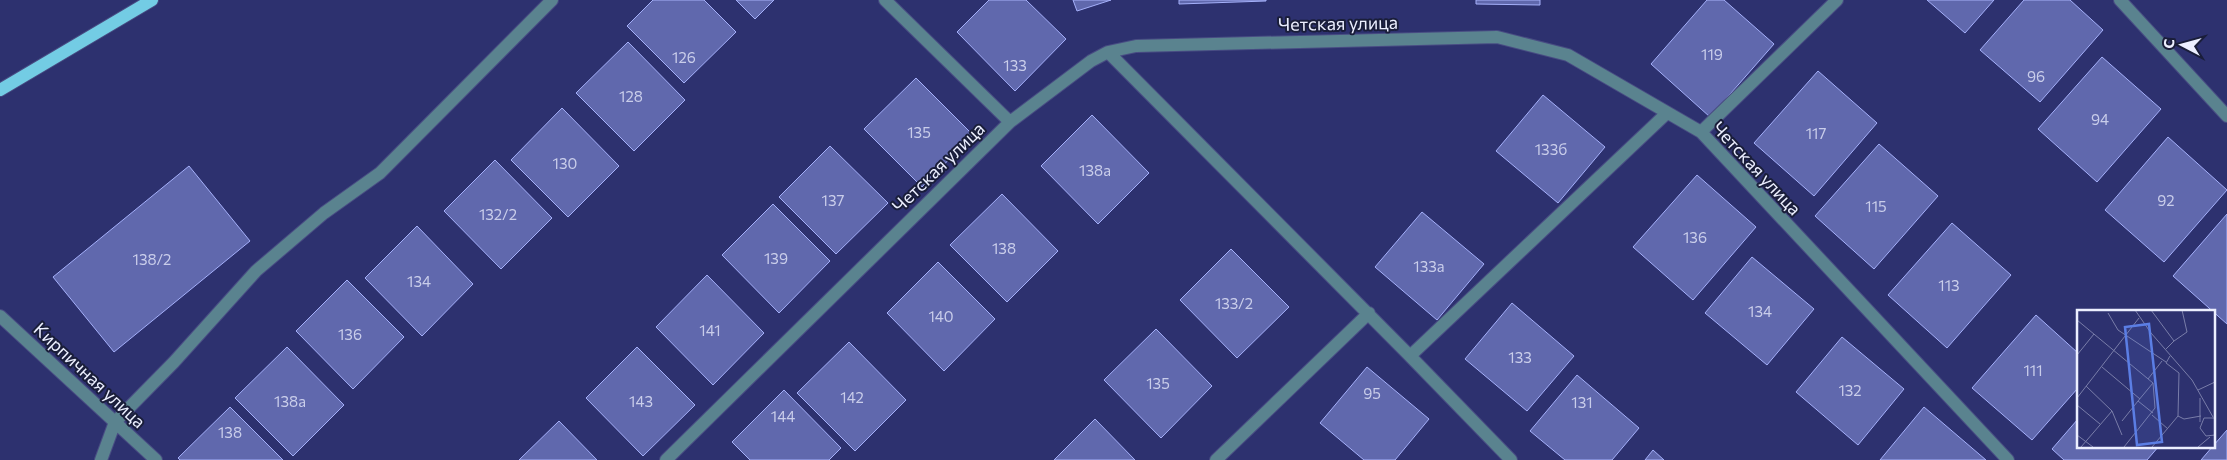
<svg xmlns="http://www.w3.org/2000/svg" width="2227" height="460" font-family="Commissioner,sans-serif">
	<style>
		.building { fill: #6068ad; stroke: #a5b0fa }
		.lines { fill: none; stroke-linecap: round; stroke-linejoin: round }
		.minor-casing { stroke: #484c83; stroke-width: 14 }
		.major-casing { stroke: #484c83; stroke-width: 14 }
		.minor { stroke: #5a838f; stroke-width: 12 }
		.major { stroke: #73cce4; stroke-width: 12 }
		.labels { text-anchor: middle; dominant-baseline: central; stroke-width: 4; stroke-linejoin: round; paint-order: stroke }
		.number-label { font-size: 15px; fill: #c9cdea }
		.street-label { font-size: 18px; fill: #ecefff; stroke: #1a1e3a }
		.inset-road { fill: none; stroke: #797da9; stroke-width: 1 }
		.view { fill: #5b7ee4; fill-opacity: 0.15; stroke: #5b7ee4; stroke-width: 2.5 }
		.inset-edge { fill: none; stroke: #ecefff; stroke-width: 2.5 }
	</style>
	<rect width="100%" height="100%" fill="#2d316f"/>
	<path class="building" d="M653,0H704L736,32L684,83L627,26Z
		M736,0H774L755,19Z
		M989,0H1026L1066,39L1015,91L957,32Z
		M1073,0H1111L1077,11Z
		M1179,0H1266V1L1179,4Z
		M1476,0H1540V5L1476,4Z
		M1707,0H1724L1774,44L1710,117L1651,64Z
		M1927,0H1994L1965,33Z
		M2024,0H2070L2103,30L2040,102L1980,50Z
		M628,42L685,100L634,151L576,93Z
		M2102,57L2161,109L2097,182L2038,129Z
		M1818,71L1877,123L1814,196L1754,143Z
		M916,78L973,135L922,187L864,129Z
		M1543,95L1605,147L1558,203L1496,151Z
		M562,108L619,166L568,217L511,160Z
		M1092,115L1149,173L1098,224L1041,166Z
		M2168,137L2227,190L2164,262L2105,210Z
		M1879,144L1938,196L1874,269L1815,216Z
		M830,146L888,203L836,254L779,197Z
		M495,160L552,218L501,269L444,211Z
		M189,166L250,241L114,352L53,277Z
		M1697,175L1756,227L1693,300L1633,247Z
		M1002,194L1058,251L1007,302L950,245Z
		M773,204L830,261L779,313L722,255Z
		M1422,212L1484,264L1437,320L1375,267Z
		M2227,214V324L2173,276Z
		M1952,223L2011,275L1947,348L1888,295Z
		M417,226L473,284L422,336L365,278Z
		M1231,249L1289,307L1237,358L1180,300Z
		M1752,257L1814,309L1767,365L1705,313Z
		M938,262L995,319L944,371L887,313Z
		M707,275L764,333L713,385L656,327Z
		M347,280L404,337L353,389L296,331Z
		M1512,303L1574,356L1527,411L1465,359Z
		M2036,315L2078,353V388L2032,440L1972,388Z
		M1156,329L1212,386L1161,438L1104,380Z
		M1842,337L1904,389L1858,445L1796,392Z
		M849,342L906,400L855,451L797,393Z
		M287,347L344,405L293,456L235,398Z
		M637,347L695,405L643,456L586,398Z
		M1367,367L1429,419L1395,460H1364L1320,423Z
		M1577,375L1639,428L1612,460H1565L1530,431Z
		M784,390L841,448L829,460H750L732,442Z
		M230,407L283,460H180L178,458Z
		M1924,407L1986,460H1880Z
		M1095,419L1135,460H1054Z
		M2078,419V446H2159L2147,460H2064L2052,449Z
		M559,421L597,460H519Z
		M2227,430V460H2201L2213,446Z
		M1653,450L1664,460H1645Z"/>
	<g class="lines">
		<defs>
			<path id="minor" d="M885,0L1010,122
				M2120,0L2227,116
				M1108,52L1410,356L1667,113
				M1701,132L1837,0
				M0,316L156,460
				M1410,356L1511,460
				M101,460L115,422L174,362L256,271L324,213L380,173L552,0
				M666,460L1010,122L1091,61L1108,52L1136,46L1497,37L1568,55L1701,132L2008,460
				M1216,460L1369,313"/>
			<path id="major" d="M0,90L152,0"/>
		</defs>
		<use href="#minor" class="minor-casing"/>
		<use href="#major" class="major-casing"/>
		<use href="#minor" class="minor"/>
		<use href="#major" class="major"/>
	</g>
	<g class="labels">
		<g class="number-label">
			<text x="1712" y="54">119</text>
			<text x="684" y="57">126</text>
			<text x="1015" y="65">133</text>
			<text x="2036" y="76">96</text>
			<text x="631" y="96">128</text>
			<text x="2100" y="119">94</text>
			<text x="919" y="132">135</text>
			<text x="1816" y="133">117</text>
			<text x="1551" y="149">133б</text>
			<text x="565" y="163">130</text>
			<text x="1095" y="170">138а</text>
			<text x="833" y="200">137</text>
			<text x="2166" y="200">92</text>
			<text x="1876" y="206">115</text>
			<text x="498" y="214">132/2</text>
			<text x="1695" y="237">136</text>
			<text x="1004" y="248">138</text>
			<text x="776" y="258">139</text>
			<text x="152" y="259">138/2</text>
			<text x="1429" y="266">133а</text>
			<text x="419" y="281">134</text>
			<text x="1949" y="285">113</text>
			<text x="1234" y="303">133/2</text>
			<text x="1760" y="311">134</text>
			<text x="941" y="316">140</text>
			<text x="710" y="330">141</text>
			<text x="350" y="334">136</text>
			<text x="1520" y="357">133</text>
			<text x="2033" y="370">111</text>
			<text x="1158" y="383">135</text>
			<text x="1850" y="390">132</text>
			<text x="1372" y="393">95</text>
			<text x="852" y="397">142</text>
			<text x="290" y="401">138а</text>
			<text x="641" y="401">143</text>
			<text x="1582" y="402">131</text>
			<text x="783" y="416">144</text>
			<text x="230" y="432">138</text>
		</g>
		<g class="street-label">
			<text transform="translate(1338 23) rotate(-1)">Четская улица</text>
			<text transform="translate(938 167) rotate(-44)">Четская улица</text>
			<text transform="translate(1757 168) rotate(47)">Четская улица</text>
			<text transform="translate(90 375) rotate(43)">Кирпичная улица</text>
		</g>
	</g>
	<g transform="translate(2077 310)">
		<rect width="138" height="138" fill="#2d316f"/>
		<path class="inset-road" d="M58,0L74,23L115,70L136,107M74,0L97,31L89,39M31,3L41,20L89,52M0,10L76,73L78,98L47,137M97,31L110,22L105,0M0,45L17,24M25,57L63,89M71,69L85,51M9,76L35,101L45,125M121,80L138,72M0,88L62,8M0,95L23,114M76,103L61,91L76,73M75,105L91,119M101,106L107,109L124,106M137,108H127L123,118L129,126L138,125M45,111L61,91M123,112V88M0,125L16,137M4,137L35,101M75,137L101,106L102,63L89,53L93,46M121,137L133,127"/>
		<path class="view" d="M72,14L85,132L60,135L48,17Z"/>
		<rect width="138" height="138" class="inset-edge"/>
	</g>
	<g transform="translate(2182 45) rotate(276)" stroke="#1a1e3a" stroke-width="4" paint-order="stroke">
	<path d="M0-4L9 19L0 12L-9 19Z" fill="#ecefff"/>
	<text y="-8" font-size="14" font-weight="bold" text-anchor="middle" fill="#ecefff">С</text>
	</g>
</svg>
